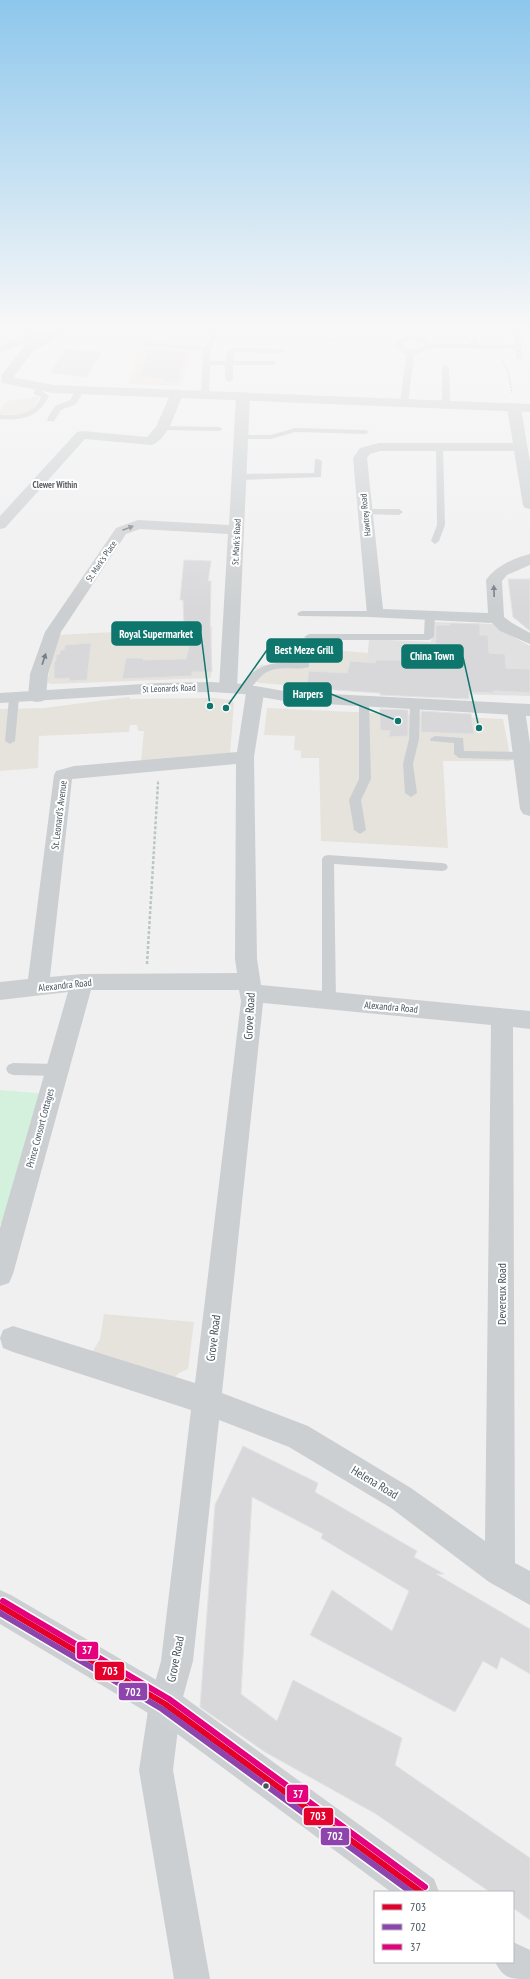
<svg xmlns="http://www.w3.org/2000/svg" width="530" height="1979" font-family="'PT Sans Narrow',sans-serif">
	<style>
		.commercial { fill: #e6e3dd }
		.education { fill: #e2e1e2 }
		.green { fill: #d3f1dd }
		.building { fill: #d8d8da; stroke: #e2e2e3 }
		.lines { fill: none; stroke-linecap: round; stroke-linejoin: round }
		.path-far2 { stroke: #b9c6c1; stroke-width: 1.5; stroke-dasharray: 2 1; stroke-linecap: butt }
		.path-far1 { stroke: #b9c6c1; stroke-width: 2; stroke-dasharray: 2.5 1.5; stroke-linecap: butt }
		.path { stroke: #b9c6c1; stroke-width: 2.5; stroke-dasharray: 3 2; stroke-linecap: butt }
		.service { fill: #cccfd1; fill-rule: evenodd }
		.minor { fill: #cccfd1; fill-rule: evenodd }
		.tertiary { fill: #cccfd1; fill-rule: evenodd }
		.secondary { fill: #ccd0d2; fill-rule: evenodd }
		.primary { fill: #c7cbcf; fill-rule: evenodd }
		.bus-1-casing { stroke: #fff; stroke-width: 9 }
		.bus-2-casing { stroke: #fff; stroke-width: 9 }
		.bus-3-casing { stroke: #fff; stroke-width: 9 }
		.bus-1 { stroke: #e4002b; stroke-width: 6 }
		.bus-2 { stroke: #8e44ad; stroke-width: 6 }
		.bus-3 { stroke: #e5007d; stroke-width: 6 }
		.oneway { fill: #757e86 }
		.bus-dot { fill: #46535d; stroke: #fff; stroke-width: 1.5 }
		.labels { text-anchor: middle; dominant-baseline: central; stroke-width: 4; stroke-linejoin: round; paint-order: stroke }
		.far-neighbourhood-label { font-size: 9px; font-weight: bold; fill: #5b6064; stroke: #fff }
		.far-street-label { font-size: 9px; fill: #46535d; stroke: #fff }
		.street-label { font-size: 10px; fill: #46535d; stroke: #fff }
		.near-street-label { font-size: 12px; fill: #46535d; stroke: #fff }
		.leader { fill: none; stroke: #0f766e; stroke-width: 1.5 }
		.callout-dot { fill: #0f766e; stroke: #fff; stroke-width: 1.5 }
		.callout { fill: #0f766e; stroke: #0f766e; stroke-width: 1.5 }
		.callout-label { font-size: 11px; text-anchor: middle; font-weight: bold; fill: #fff }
		.line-badge { stroke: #fff; stroke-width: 1.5 }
		.badge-label { font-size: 11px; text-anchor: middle; font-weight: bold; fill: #fff }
	</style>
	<rect width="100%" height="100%" fill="#f1f0f0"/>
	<path class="commercial" d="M80,332H211L194,352L179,386L129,384L140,347L67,339Z
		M40,396L28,417H0V411L7,401Z
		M212,627L211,678L51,684L47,682L57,635Z
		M292,650H332L369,653L365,691L259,683L246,677L255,670L254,668L259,667L260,665L292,664Z
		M129,697L130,699L215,698L231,700L234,703L230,754L141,761L144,731H138L137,725H130L129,732L39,736L38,768L0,771V709L44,708Z
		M267,708L503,719L511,761H443L448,848L321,841L319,758H301V751L294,750L295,736L264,735Z
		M104,1314L194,1322L188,1369L179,1373L168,1384L90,1356L100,1339Z"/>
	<path class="education" d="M432,622L494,624L506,633L530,646V696L365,691L369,639L431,642Z"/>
	<path class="green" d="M0,1090L48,1094L15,1225L0,1224Z"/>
	<path class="building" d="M66,349L102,352L86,377L50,373Z
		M148,349L187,351L178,381H162L163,378L139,377Z
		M184,560L211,561L208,581H211L210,623L212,672H192V676L122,679L126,658H143V660L186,659L195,623L184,624L183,600H180Z
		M508,579H530V631L513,617Z
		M450,623L480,624V635H488L489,653L505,654L506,668L530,669V693L494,691V693L469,692V699L380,695V693L306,688L309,671L347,673L350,661L375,663L376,660H394L435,662L436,625H450Z
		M91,643L87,680L70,681L69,678L54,679V662L56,661V655L60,654V650H64L65,645Z
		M380,709L408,710V736L389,737L390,731L380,730Z
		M421,711L471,714L474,734L421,732Z
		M243,1446L318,1483L315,1492L417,1551L414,1557L444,1574H436L530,1629V1674L501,1657L497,1669L483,1661L455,1712L310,1635L332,1590L392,1631L409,1591L321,1538L323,1534L252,1497L241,1694L277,1721L293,1680L402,1738L395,1765L530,1858V1920L513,1908V1892H490L376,1814L265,1752L200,1707L215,1505Z"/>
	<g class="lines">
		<path class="path-far2" d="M266,332L270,336
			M287,338L336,340L350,332
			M502,361L508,371L512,393"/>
		<path class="path-far1" d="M158,784V781"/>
		<path class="path" d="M147,964L158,783"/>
		<path class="service" d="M99,332H108L102,336L98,334Z
			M212,332H219L211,349L210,361H226V353L233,348L281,349L285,351L281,353L235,352L233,361H273L277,363L273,365H233V380L229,382L225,380V365H210L209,395L205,397L201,395L203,351L148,346H145L141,337L148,335L151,342L205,347Z
			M513,332H520L523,359H517L515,349L430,348L414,355L408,403L404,405L400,403L406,355L394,346L396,340C409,334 422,333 431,344H470L472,337H475L479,339L477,344L514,345ZM414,340L421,341L425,345L411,351L402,345L405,342Z
			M442,365L449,367L450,405L446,407L442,405Z
			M77,388L84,390L76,404L61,410L54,421H48L47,419L55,406L70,400Z
			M34,390H40L49,396C39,417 22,421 0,419V415C18,416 33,415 41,397L34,394Z
			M159,426L219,427L223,429L219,431L162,430L158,428Z
			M295,428L365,430L369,432L365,434L295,432L271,439H241L237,437L241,435H271Z
			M436,445H439L443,447L445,525L439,541L435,544L431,541L437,525Z
			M315,459H318L322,461L321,477L239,480L235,477L239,474L314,473Z
			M365,509H399L403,512L399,515L362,514V510Z
			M302,611H375L380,614L375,617L299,616L297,614L299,612Z
			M430,612L435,615L434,637L429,640H309L304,637L309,634H424L425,615Z
			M304,657L309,660V667C295,671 280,665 267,672C258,676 253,690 243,692L238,689C255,664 271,662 299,662L300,658Z
			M14,695L19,698L15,741L10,744L5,741L9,698Z
			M364,699L369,702L371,779L361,800L366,830L360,834L354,830L349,800L359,779V702Z
			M415,701L420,704L419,739L413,764L417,793L411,797L405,793L403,764L409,739L410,704Z
			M435,736L463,738L464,751L523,752L528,756L523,760L459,758L454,754V743L431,741L430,739Z
			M328,855L442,863L446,864L448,867L446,870L442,871L334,864L336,1001L334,1005L329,1006L324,1005L322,1001V859L324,856Z
			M13,1063L56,1064L61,1066L63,1070L61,1074L56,1076L13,1075L8,1073L6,1069L8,1065Z"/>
		<path class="minor" d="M177,389L183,393C177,408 168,441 151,445L85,439L5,528L0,529V516L77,432L82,431L147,437L156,427L171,393Z
			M243,392L248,393L250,396L237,688L234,692L228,693L222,692L219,688L228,534L140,529L126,534L61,632L48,674L46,697L43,701L37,702L31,701L28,697L30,674L45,632L116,528L138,520L229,525L236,396L238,393Z
			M514,404L519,405L521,408L530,462V509L525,508L523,505L514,451H380L370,454L367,458L383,609L488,613L486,580C496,566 514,558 530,554V565L507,575L502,581L504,617L512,623L530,633V644L500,631L492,623L369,617L367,614L353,458L360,448L379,443H513L507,408L509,405Z
			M255,688L261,689L264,693L254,757L257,959L261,985L530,1011V1029L513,1027L515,1563L530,1571V1605L489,1582L391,1508L289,1447L219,1420L193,1661L181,1704L173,1770L210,1979H174L139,1770L149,1704L161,1661L191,1410L13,1352L3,1348L0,1338L3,1330L13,1326L195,1383L241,1001L239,990H91L13,1274L9,1283L0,1286V1228L68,992L0,1000V982L28,979L54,775L56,771L74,766L237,752L246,693L249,689ZM236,764L235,959L237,973L82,974L50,977L72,779ZM263,1003L491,1025L485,1541L411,1488L308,1426L222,1393Z
			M516,704L522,706L525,710L530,744V816L523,814L520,809L507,710L510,706Z"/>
		<path class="tertiary" d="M7,376L53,385L530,404V412L53,393L2,383L1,380Z
			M211,682L243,684L290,692L530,704V716L290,702L243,694L211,692L159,693L0,703V693L159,683Z"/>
		<path class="secondary" d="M0,1590L11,1595L177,1692L434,1879L439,1892H391L153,1716L0,1624Z
			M513,1942L530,1950V1979C510,1979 504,1979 495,1962H513Z"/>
		<path class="primary" d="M33,332H45V335L51,332H67L33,351L12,379H2L1,376L25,345L36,340L0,353V345Z"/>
		<defs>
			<path id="bus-1" d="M0,1606L165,1704L421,1892"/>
			<path id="bus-2" d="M0,1613L162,1709L411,1892"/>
			<path id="bus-3" d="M3,1601L169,1699L425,1887"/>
		</defs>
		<use href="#bus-1" class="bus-1-casing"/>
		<use href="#bus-2" class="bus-2-casing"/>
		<use href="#bus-3" class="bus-3-casing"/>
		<use href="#bus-1" class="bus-1"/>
		<use href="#bus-2" class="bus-2"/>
		<use href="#bus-3" class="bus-3"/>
	</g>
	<defs><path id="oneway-solid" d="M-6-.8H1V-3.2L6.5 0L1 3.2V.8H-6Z"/></defs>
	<g class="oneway">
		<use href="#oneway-solid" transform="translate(128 528) rotate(-21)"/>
		<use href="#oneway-solid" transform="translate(494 591) rotate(-92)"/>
		<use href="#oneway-solid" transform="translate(44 659) rotate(-72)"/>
	</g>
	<linearGradient id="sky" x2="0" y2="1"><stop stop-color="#8dc7ec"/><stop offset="0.54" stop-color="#f9f8f8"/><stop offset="1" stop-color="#f9f8f8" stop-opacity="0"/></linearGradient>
	<rect width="530" height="610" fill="url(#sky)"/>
	<circle class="bus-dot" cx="266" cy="1786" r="3.5"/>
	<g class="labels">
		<g class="far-neighbourhood-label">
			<text x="55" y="484">Clewer Within</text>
		</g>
		<g class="far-street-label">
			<text transform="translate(365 515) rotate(-96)">Hawtrey Road</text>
			<text transform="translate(236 542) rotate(-87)">St. Mark's Road</text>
			<text transform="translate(101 561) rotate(-56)">St. Mark's Place</text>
			<text transform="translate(169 688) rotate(-2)">St Leonards Road</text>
		</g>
		<g class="street-label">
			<text transform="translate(59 815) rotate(-83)">St. Leonard's Avenue</text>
			<text transform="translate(65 985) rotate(-6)">Alexandra Road</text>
			<text transform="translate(391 1007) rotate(5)">Alexandra Road</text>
			<text transform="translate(40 1128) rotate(-75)">Prince Consort Cottages</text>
		</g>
		<g class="near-street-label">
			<text transform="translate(249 1016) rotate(-87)">Grove Road</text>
			<text transform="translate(501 1294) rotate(-90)">Devereux Road</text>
			<text transform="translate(213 1338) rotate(-83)">Grove Road</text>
			<text transform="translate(375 1482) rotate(31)">Helena Road</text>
			<text transform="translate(175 1659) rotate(-79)">Grove Road</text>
		</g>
	</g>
	<path class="leader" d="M210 706L201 634M226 708L267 650M479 728L463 657M398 721L331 694"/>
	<g class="callout-dot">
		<circle cx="210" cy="706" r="4"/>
		<circle cx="226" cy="708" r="4"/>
		<circle cx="479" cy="728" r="4"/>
		<circle cx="398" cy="721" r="4"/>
	</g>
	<g class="callout">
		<rect x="112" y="622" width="89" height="23" rx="4"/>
		<rect x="267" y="639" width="75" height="23" rx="4"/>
		<rect x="402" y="645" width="61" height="23" rx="4"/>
		<rect x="284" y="683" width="47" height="23" rx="4"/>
	</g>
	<g class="callout-label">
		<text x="156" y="638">Royal Supermarket</text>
		<text x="304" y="654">Best Meze Grill</text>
		<text x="432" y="660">China Town</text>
		<text x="308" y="698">Harpers</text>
	</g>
	<g class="line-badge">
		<rect x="76" y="1641" width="23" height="19" rx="4" fill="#e5007d"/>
		<rect x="94" y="1661" width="31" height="20" rx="4" fill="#e4002b"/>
		<rect x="118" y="1682" width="30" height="19" rx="4" fill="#8e44ad"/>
		<rect x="286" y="1784" width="23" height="19" rx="4" fill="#e5007d"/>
		<rect x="303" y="1807" width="31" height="19" rx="4" fill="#e4002b"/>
		<rect x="320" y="1827" width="30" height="19" rx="4" fill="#8e44ad"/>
	</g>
	<g class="badge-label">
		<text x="87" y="1654">37</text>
		<text x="110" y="1675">703</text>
		<text x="133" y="1696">702</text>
		<text x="298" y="1798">37</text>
		<text x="318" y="1820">703</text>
		<text x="335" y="1840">702</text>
	</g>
	<rect x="374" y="1891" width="140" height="72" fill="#ffffff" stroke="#b5babe"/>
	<rect x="382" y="1904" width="20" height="6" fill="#e4002b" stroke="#b5babe"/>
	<text x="410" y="1911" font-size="12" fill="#46535d">703</text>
	<rect x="382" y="1924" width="20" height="6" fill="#8e44ad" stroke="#b5babe"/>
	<text x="410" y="1931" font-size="12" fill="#46535d">702</text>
	<rect x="382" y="1944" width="20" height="6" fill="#e5007d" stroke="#b5babe"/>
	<text x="410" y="1951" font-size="12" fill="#46535d">37</text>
</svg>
